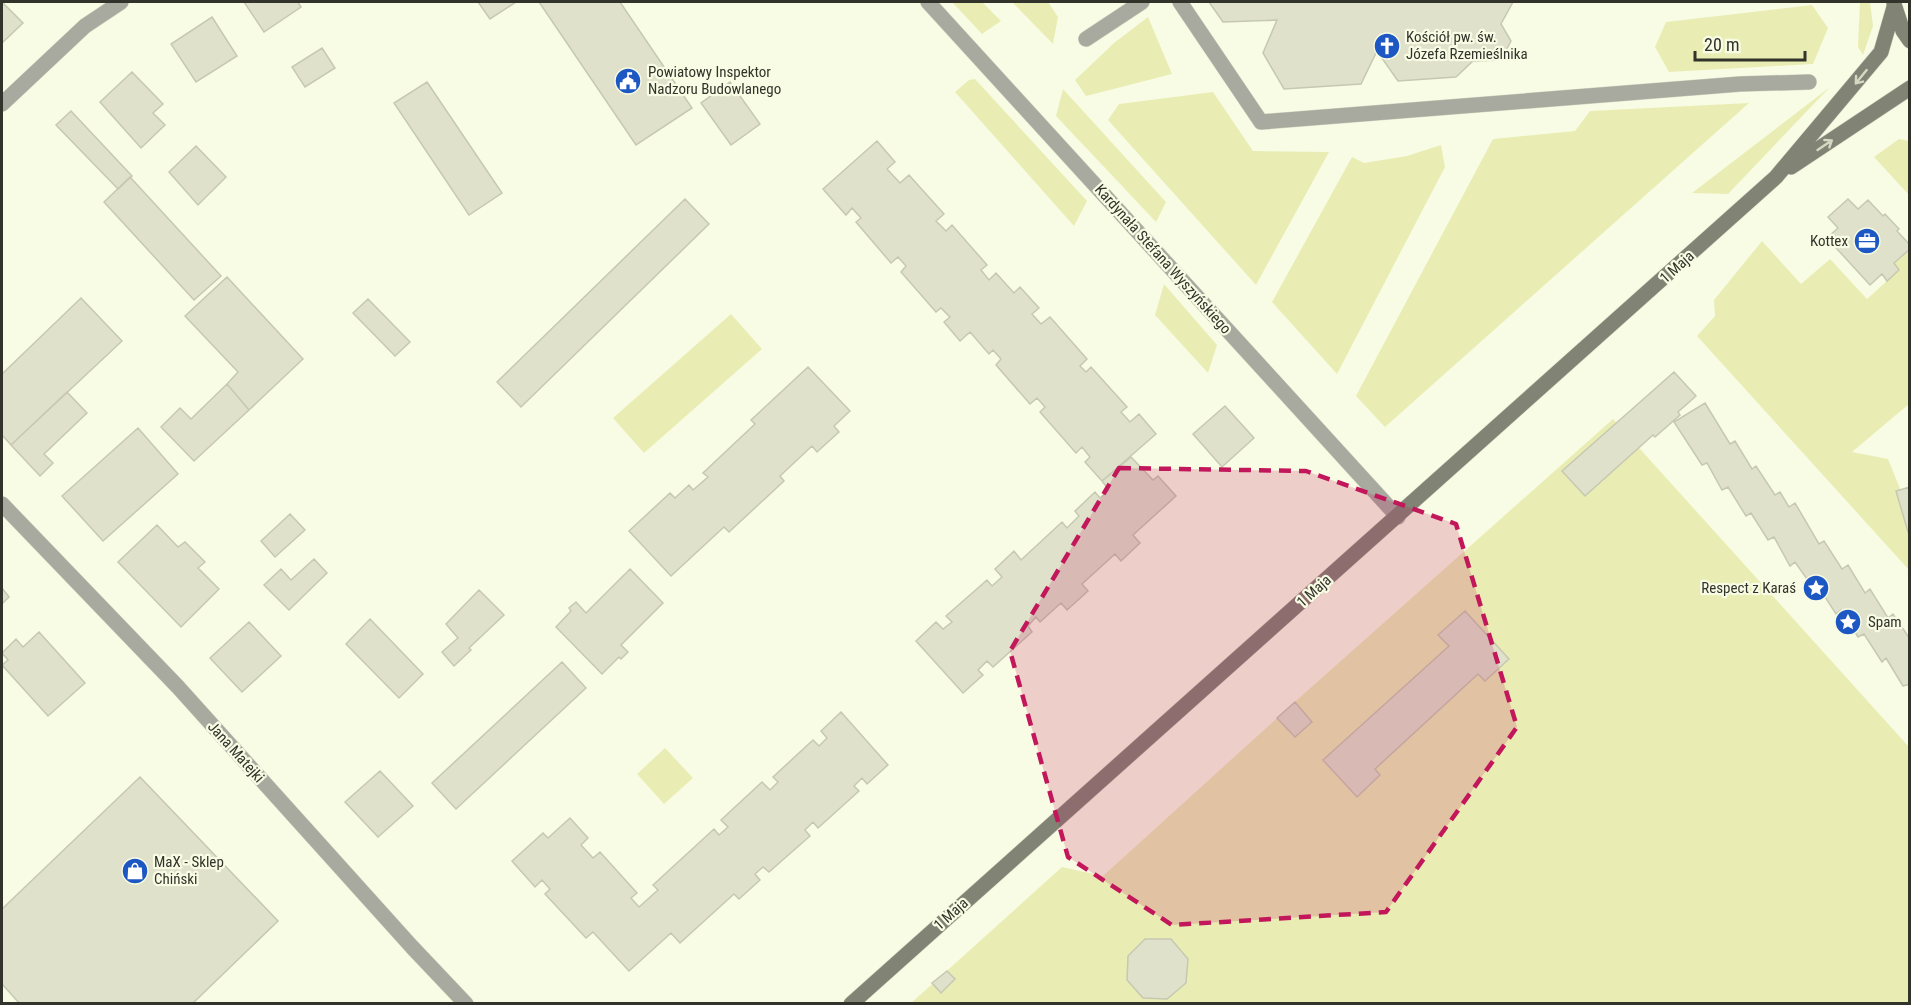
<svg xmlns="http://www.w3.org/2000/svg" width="1911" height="1005" font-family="'Roboto Condensed',sans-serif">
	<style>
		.green { fill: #e9edb4 }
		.building { fill: #dfe1ca; stroke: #c6c8b1; stroke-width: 1.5 }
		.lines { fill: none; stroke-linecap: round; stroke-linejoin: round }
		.street-casing { stroke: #d5d8c3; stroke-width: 16 }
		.secondary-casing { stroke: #d5d8c3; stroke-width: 16 }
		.street { stroke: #a8a99f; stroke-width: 15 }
		.secondary { stroke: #818374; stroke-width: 15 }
		.oneway { stroke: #d5d8c2 }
		.marked { fill: #c2185b; fill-opacity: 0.2; stroke: #c2185b; stroke-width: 4.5; stroke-dasharray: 12 8; stroke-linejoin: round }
		.labels { text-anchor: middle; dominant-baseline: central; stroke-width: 4.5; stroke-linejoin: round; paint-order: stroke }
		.poi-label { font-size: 15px; fill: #32332a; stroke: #f9fce4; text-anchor: start }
		.street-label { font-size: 15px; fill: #32332a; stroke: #f9fce4 }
	</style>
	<rect width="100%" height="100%" fill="#f9fce4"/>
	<path class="green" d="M952,2H982L1001,21L982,34Z
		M1012,2H1048L1058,17L1053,44Z
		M1860,2H1870L1873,26L1863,55L1858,47Z
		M1812,5L1828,28L1813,64L1669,72L1655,47L1666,22Z
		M1148,17L1172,74L1086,96L1075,80L1114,43Z
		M975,79L1087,201L1074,226L955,92L969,80Z
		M1830,87L1728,194L1692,193Z
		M1063,89L1166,202L1156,222L1056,116Z
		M1213,92L1253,151L1329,152L1256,285L1108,120L1119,104Z
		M1749,103L1385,427L1356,396L1493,139L1575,131L1590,111Z
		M1899,139L1909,141V195L1874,157Z
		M1441,145L1445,167L1337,374L1272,302L1352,157L1364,163L1407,156Z
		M1762,241L1801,284L1830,259L1867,299L1899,270L1894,263L1909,249V404L1852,452L1888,459L1909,511V570L1697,336L1715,316L1714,300Z
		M1164,284L1217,345L1208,373L1155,315Z
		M731,314L762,349L644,453L613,418Z
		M1613,419L1909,747V1003L910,1004L1062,867L1103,876L1297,700Z
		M665,748L693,778L664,804L637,774Z"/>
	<path class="building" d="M2,2L23,23L2,43Z
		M244,2H298L301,7L264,32Z
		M478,2H516L490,19Z
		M539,2H620L692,108L636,145Z
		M1209,2H1513L1501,24L1511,41L1501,60L1473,61L1456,77L1398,81L1377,51L1361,84L1284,89L1263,53L1277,20L1223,22Z
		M212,17L237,56L196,82L171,44Z
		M322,48L335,68L305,87L292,67Z
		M132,72L163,104L153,113L165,125L141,148L100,102Z
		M427,82L502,193L469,215L394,103Z
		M730,82L760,124L731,145L701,103Z
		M71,111L132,176L118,189L56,125Z
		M877,141L895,162L887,169L900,183L909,175L944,214L936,221L946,231L952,225L987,265L981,270L989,280L996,273L1014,293L1020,287L1039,308L1032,314L1041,324L1050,317L1087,359L1080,366L1086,372L1091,367L1127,407L1121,412L1130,422L1139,414L1156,434L1102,481L1085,462L1090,457L1082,447L1076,453L1040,412L1045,407L1037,398L1030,404L996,365L1001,359L993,350L989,354L970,332L960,341L944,322L950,317L941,308L936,312L901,272L906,266L898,257L891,263L856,222L861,218L852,208L846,215L823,189Z
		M196,146L226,177L198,205L169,172Z
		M130,177L221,276L194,300L104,202Z
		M685,199L709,224L521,407L497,382Z
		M1848,199L1858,209L1868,200L1883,216L1885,214L1899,229L1897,231L1910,245V249L1894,263L1899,270L1887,281L1882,274L1870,285L1827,238L1838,228L1828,217Z
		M227,277L303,359L249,410L227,384L238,372L185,316Z
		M81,298L122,341L11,445L2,435V374Z
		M368,299L410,342L395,356L353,313Z
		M808,367L850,411L834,426L839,432L817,452L812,446L780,476L784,481L729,532L724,527L671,576L629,531L670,493L675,498L689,485L693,490L708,477L703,473L755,424L751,420Z
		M1674,372L1696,396L1678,412L1680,415L1655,437L1653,435L1585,496L1562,471Z
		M227,384L249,410L194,461L161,427L180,408L191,419Z
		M67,392L87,413L44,454L53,463L40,476L11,445Z
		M1705,403L1730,444L1735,441L1752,469L1756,466L1775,495L1780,492L1789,507L1795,503L1819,544L1824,541L1842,569L1848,565L1865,593L1870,589L1888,618L1893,614L1910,639V684L1903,686L1886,658L1882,662L1864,634L1858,637L1841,610L1836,614L1818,586L1814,589L1795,562L1790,566L1774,537L1768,540L1751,513L1746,516L1728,487L1722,490L1707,463L1702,465L1674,422Z
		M1225,406L1254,438L1222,467L1193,434Z
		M138,428L178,474L103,541L62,496Z
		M1131,457L1153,480L1158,476L1176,496L1133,535L1140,543L1121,561L1115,554L1082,584L1088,591L1067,610L1061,603L1040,622L1036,617L1028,626L1032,632L993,667L987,661L978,670L983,675L963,693L916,641L936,622L943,629L952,622L946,616L987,580L992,586L1002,577L995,569L1014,551L1021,560L1062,522L1067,528L1079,516L1075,511L1095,492L1100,498L1109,490L1102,481Z
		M1910,487V531L1908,532L1896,491Z
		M290,514L305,530L275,557L261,541Z
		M157,525L178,547L185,542L205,562L198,568L219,589L181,627L118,562Z
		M314,559L327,573L289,610L264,585L281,569L291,580Z
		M630,569L663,603L621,645L628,652L621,659L619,657L602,674L556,627L571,611L569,608L576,602L586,613Z
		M2,588L9,597L2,604Z
		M479,590L504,615L469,648L471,650L454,666L442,652L458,638L446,624Z
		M1465,611L1509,659L1485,681L1478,674L1375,769L1380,775L1357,797L1323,760L1449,646L1438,635Z
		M370,619L423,674L399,698L346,644Z
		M249,622L281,656L242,692L210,658Z
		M39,632L85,683L48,716L2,665L8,660L2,653L16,639L23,647Z
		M562,662L586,688L456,809L432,783Z
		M1295,702L1312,722L1295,737L1277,718Z
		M841,712L888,765L867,784L862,778L854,786L859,791L818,828L813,822L805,830L810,836L769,872L763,867L755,874L760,880L739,899L734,894L680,943L671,933L629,971L593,932L586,938L545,894L550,889L542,880L535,887L512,861L543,833L548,838L570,818L588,838L581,845L593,858L600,852L637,893L631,898L639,907L658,890L653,885L714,829L719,835L728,827L721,820L762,782L770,790L778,782L773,777L813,740L819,746L827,738L821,731Z
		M380,771L413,806L378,837L345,802Z
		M140,777L278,921L192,1004H20L2,984V909Z
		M1145,939H1171L1188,959L1186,983L1167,999L1143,998L1127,980L1128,956Z
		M947,971L955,979L941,993L932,983Z"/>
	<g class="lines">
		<defs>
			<path id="street" d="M928,2L1398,517
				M1180,2L1261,122L1740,84L1809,82
				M1086,39L1142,2
				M2,104L85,26L121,2
				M2,504L178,687L412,947L466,1004"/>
			<path id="secondary" d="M1894,4L1903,31L1910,41
				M1791,167L1910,88
				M851,1004L1776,177L1881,52L1894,7"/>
		</defs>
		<use href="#street" class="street-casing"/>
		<use href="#secondary" class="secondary-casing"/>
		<use href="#street" class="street"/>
		<use href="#secondary" class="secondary"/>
	</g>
	<defs><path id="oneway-shaft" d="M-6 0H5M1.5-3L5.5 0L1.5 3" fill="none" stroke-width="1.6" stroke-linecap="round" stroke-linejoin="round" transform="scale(1.5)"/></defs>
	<g class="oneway">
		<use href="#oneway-shaft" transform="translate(1861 77) rotate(129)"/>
		<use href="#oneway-shaft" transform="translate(1825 145) rotate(-34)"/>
	</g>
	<path class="marked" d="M1119,468L1306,471L1456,524L1517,727L1386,912L1172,925L1068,857L1010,651Z"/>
	<defs>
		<symbol id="church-disc" viewBox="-11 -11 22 22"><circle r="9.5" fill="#1c57c3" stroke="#f9fce4"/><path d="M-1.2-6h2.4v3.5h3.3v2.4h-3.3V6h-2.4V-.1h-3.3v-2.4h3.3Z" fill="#fff"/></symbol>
		<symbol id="civic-disc" viewBox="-11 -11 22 22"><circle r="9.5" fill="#1c57c3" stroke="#f9fce4"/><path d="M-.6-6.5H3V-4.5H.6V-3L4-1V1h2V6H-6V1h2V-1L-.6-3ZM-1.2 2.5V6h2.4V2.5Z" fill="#fff"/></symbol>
		<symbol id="office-disc" viewBox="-11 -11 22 22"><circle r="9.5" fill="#1c57c3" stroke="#f9fce4"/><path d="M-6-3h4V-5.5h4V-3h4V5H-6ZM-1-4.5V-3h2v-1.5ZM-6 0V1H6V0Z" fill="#fff"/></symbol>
		<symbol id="sight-disc" viewBox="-11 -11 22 22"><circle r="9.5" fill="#1c57c3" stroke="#f9fce4"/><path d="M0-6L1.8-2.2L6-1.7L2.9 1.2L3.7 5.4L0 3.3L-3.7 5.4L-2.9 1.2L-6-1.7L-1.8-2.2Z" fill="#fff"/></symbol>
		<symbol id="shop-disc" viewBox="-11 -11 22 22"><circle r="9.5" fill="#1c57c3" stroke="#f9fce4"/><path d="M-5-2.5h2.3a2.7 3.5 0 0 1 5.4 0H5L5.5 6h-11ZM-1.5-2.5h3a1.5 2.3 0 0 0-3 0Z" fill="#fff"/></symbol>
	</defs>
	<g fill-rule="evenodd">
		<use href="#church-disc" x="1372" y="31" width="30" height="30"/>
		<use href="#civic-disc" x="613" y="66" width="30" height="30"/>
		<use href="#office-disc" x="1852" y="226" width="30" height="30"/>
		<use href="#sight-disc" x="1801" y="573" width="30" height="30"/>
		<use href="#sight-disc" x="1833" y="607" width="30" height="30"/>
		<use href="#shop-disc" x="120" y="856" width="30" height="30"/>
	</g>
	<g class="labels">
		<g class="poi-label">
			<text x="1406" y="37">Kościół pw. św.<tspan x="1406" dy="17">Józefa Rzemieślnika</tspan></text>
			<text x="648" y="72">Powiatowy Inspektor<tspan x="648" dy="17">Nadzoru Budowlanego</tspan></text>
			<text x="1848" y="241" text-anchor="end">Kottex</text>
			<text x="1796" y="588" text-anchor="end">Respect z Karaś</text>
			<text x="1868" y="622">Spam</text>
			<text x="154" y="862">MaX - Sklep<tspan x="154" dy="17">Chiński</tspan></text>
		</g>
		<g class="street-label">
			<text transform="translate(1163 259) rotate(48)">Kardynała Stefana Wyszyńskiego</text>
			<text transform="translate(1677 267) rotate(-42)">1 Maja</text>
			<text transform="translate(1314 591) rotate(-42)">1 Maja</text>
			<text transform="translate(236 752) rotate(48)">Jana Matejki</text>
			<text transform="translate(951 914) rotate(-42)">1 Maja</text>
		</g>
	</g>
	<rect width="1911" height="1005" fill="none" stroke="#32332a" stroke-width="6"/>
	<path d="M1695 51v9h110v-9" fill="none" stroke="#32332a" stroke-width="3"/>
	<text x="1704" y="51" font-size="18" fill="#32332a" stroke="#f9fce4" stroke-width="4.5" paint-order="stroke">20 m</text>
</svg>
